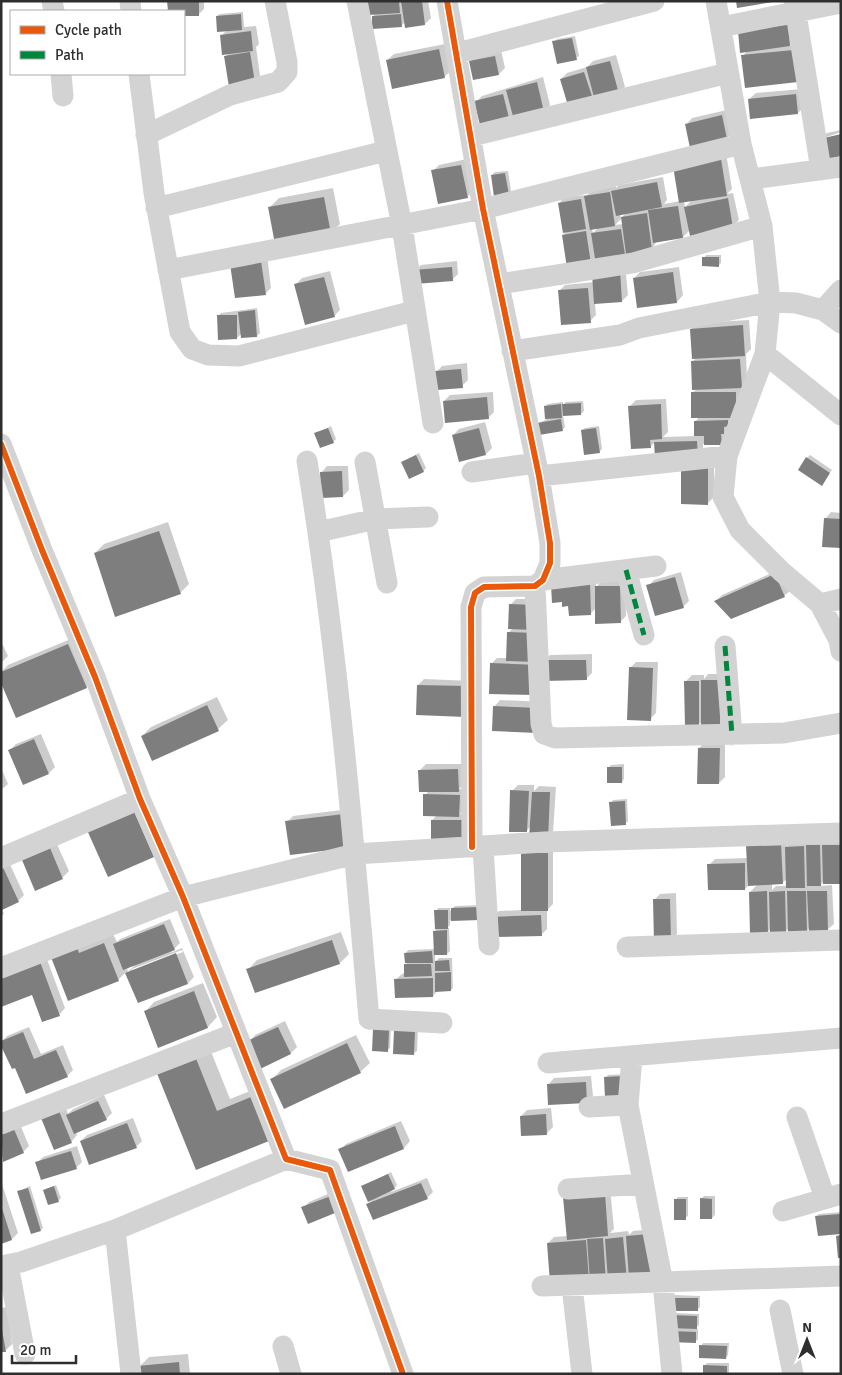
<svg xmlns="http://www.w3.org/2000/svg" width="842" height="1375" font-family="Signika,sans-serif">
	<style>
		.shadow { fill: #0003; fill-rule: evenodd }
		.building { fill: #7e7e7e }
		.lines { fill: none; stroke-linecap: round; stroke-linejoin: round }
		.minor { stroke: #d3d3d3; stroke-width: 21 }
		.quiet { stroke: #00873e; stroke-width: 5; stroke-dasharray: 10 5; stroke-linecap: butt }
		.cycleway-casing { stroke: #fff; stroke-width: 9 }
		.cycleway { stroke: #e8590c; stroke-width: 6 }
	</style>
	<rect width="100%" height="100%" fill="#fff"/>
	<path class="shadow" d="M89,1H117L89,2Z
		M169,1H204V9L198,15H184V11H169Z
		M369,1H428L431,18L425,24L405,22L401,26L373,17L376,13Z
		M243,12L244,27L256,26L259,44L256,47L260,76L254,82L225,57L229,53L221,36L227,30L217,16L220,14Z
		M793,20L796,39L789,46L800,44L804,75L743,56L748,50L739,32Z
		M575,36L579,56L576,58L554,42L557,39Z
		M445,44L451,71L444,77L387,60L394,54Z
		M501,50L505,68L499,74L470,61L476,55Z
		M616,55L625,87L619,93L594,100L561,79L567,73L587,67L593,61Z
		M543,77L550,105L544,111L510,121L476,102L482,96Z
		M802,89L804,107L798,113L749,99L756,93Z
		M727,110L733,132L727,138L686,125L692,118Z
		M841,130V132L821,139L827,133Z
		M726,153L732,189L727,194L733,193L739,220L733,226L690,230L683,237L657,241L652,249L591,263L563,235L568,230L559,203L565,197L587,195L592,190L616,186V188L619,185L663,177L667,200L664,204L680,201ZM692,200L685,207L684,201ZM627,212L621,218L620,214ZM622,218L623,224L615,225ZM598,228L593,233L592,229Z
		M467,159L473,191L467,197L433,171L439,165Z
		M508,171L511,191L508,194L492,175L495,172Z
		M333,188L340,224L330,233L270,207L279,198Z
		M267,255L271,288L265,294L232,265Z
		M706,255H721V263L719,265L704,258Z
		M457,261L458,274L452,280L415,271L421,265Z
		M625,265L628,295L622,301L595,303L596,315L590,321L559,291L565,285L594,282Z
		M679,267L683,295L677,302L638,307L634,278L640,272Z
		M330,271L340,310L334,316L296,284L302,278Z
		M257,308L260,333L257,336L241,334L237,338L218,316L221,313Z
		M749,320L751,349L746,354L747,381L721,443L703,444V449L656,457L655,442L650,447L630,406L636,400L666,399L668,432L663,437L696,436L695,422L700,416L692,393L697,389L692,362L696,358L691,329L697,323Z
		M467,363L468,380L462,386L436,372L442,366Z
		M493,392L494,412L488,418L444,401L450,395Z
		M583,401L584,411L581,414L563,415L565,427L562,430L538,423L546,420L545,406L548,404L563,402V405L566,402Z
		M485,422L492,448L486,454L460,461L453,435L459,429Z
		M331,426L336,439L333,442L316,434Z
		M599,426L602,449L599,452L582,430L585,428Z
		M419,453L426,468L423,471L403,462Z
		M810,455L832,470L824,481L807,458Z
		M714,459V497L708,503H682Z
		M327,466H348L349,490L343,496L321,473Z
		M831,512L841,513V547L825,519Z
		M168,522L189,584L180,593L95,553L104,544Z
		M781,569L791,590L784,596L732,618L716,601L722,595Z
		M681,572L689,601L683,607L648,586L654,580Z
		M595,578L596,587L602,581L625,580L626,616L620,622L596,608L590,614L570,605Z
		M516,599H540L543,662L550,655L592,654V673L586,679L491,664L497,658H507L508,633L513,628L510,605Z
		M78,636L96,678L86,687L1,680V672L8,665Z
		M1,641L8,656L1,663Z
		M636,662H658L656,713L650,719L630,668Z
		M708,674H725L726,721L720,727L702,722L698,725L685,682L692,675H704V679Z
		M424,679L473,681L472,710L418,685Z
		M217,697L228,720L218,729L153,759L142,736L151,727Z
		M500,700L545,702L544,725L494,707Z
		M41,734L55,767L49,773L10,750L16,744Z
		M705,742H725V777L719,783L699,748Z
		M426,764H464V784L459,789H465L464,810L460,814H467V832L432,820L437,815L425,795L429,791L420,770Z
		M624,764V779L622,782L608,768L611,765Z
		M1,768L8,784L1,790Z
		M518,785H534V791L539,786L556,787L553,832L547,838L531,826L526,831L512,791Z
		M627,799L628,821L626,823L611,803L613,800Z
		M350,809L354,840L287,822L293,816Z
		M786,838L787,846L792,841L841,839V882L824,881L819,886L832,885L834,924L827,930L810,927L807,931L789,928L785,932L771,928L768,932L750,892L758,884L749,885L745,889L709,865L715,859L748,858ZM787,879V886H776L772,890V884L782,883Z
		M56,842L69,871L63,877L36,889L23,860Z
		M553,847V904L547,910V929L541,935L492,917L499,911L523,910V853Z
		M8,860L24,895L18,901L2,909L4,914L1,916V863Z
		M676,893L677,934L671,940L654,900L660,894Z
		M482,905L480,919L450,920V925L447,928H449L450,951L447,954H435V962L439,958H452L453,988L451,990H438L433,996L395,980L402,974L405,973V965L408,962L406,953L408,950L435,949L436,911L438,908H450V911L455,906Z
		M170,919L180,943L170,953L182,948L194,977L188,983L138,1002L126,972L118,980L51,952L113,934L117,942L120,939ZM182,950L183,952L132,972V969ZM136,964L128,972L127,968Z
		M341,932L349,954L340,963L248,970L257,960Z
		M45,954L65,1008L59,1015L33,994L1,1005Z
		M203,983L217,1017L208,1027L158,1046L145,1012L154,1002Z
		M285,1021L297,1047L291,1053L261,1067L249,1042L255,1035Z
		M29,1027L41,1054L63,1045L73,1070L67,1076L16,1066L1,1042L7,1036Z
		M391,1027L390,1048L387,1050H374Z
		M418,1029L417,1051L414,1053L394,1052Z
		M356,1035L370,1063L360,1072L285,1107L272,1079L281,1070Z
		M206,1039L230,1099L263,1086L196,1168L156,1067Z
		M626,1074L606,1096L605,1078L608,1075Z
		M591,1076L593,1096L587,1102L548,1085L554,1078Z
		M104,1095L112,1113L106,1119L76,1132L77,1135L71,1142L40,1114L63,1101L68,1114L73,1109Z
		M551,1108L553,1127L547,1133L521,1116L527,1110Z
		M17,1117L29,1146L23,1152L4,1160L1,1154V1124Z
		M133,1118L142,1141L136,1147L81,1141L87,1135Z
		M401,1121L410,1141L404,1148L348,1170L340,1150L346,1144Z
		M77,1146L82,1162L76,1168L37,1163L43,1157Z
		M391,1172L397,1185L391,1192L427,1178L433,1192L427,1198L368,1204L375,1197L362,1187Z
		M1,1181L18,1233L12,1239L1,1242Z
		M56,1185L61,1198L58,1201L44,1190Z
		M30,1186L43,1228L41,1230L18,1192Z
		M610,1188L614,1229L610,1233L628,1231L629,1235L633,1231L656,1229L660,1270L591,1281L548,1243L554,1237L568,1236Z
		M340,1189L346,1204L303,1208L309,1202Z
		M704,1196H715V1215L712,1218L701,1199Z
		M678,1197H688V1216L685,1218L675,1200Z
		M841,1212V1232L816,1217L819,1214Z
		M675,1295L700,1296V1307L697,1310L672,1298Z
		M7,1307L12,1344L6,1350L1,1351V1308Z
		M674,1313L699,1314V1325L694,1329H698V1339L695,1342L672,1341Z
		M703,1343H729L728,1355L726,1358L701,1346Z
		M188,1354L190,1374H140V1366L149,1357Z
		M707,1363H729V1374H704L705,1365Z"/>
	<path class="building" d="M167,1H199V16H184V11H168Z
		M368,1H399L400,13L368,15Z
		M401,1H422L425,25L405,28Z
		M736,1H773V2L737,8Z
		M241,14L242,30L217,32L216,16Z
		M401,14L402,27L372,29V16Z
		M788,25L790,46L740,53L738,31Z
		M251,31L253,51L222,55L220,35Z
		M572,38L577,60L557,64L552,41Z
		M439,49L445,78L392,89L386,60Z
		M794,50L798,82L745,88L741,55Z
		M250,52L255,83L229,87L224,56Z
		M495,56L499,75L473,80L469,61Z
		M610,61L619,94L595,101L586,67Z
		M584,72L594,102L569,109L560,79Z
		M537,82L544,112L514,120L506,90Z
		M503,94L510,122L481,129L474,101Z
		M796,94L798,114L750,119L748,99Z
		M722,115L727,139L690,148L685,124Z
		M841,134V156L825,160L820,139Z
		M721,159L727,196L679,203L673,166Z
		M461,165L468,198L438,204L431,170Z
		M505,173L509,195L494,197L491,175Z
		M657,182L662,207L616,216L611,191Z
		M610,192L615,226L590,230L584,196Z
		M324,197L331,234L275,244L268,207Z
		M728,198L733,228L690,236L684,207Z
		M581,199L586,229L563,233L558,203Z
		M678,206L683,238L653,243L648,210Z
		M647,213L652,250L626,254L621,217Z
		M621,229L626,261L596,265L591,233Z
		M586,231L591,264L567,268L562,235Z
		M702,257H719V267L702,266Z
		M261,261L266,295L235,298L230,264Z
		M452,267L453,281L415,284L413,270Z
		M620,270L622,302L594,304L592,273Z
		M673,272L677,303L637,308L633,278Z
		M324,277L335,317L305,325L294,284Z
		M588,288L591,323L561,325L558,290Z
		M255,310L257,337L241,338L238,312Z
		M217,315H237V339L218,340Z
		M743,325L745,356L692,359L690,329Z
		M740,359L742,388L692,390L691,361Z
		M461,369L463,388L437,390L435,371Z
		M691,392H736V418H691Z
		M487,397L489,419L445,423L443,401Z
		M581,403V415L563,416L562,404Z
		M561,404L562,418L545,419L544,406Z
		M661,404L662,439L650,440L651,448L631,449L628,406Z
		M561,419L563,431L539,435L537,423Z
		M728,420V426L724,427V434H721L722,445H704V436H694V421Z
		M328,428L334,443L320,448L314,433Z
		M479,428L486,455L459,462L452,435Z
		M596,428L600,453L584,455L581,430Z
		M697,441L698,457L655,458L654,442Z
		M416,455L424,472L409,479L401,462Z
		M806,457L830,473L822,486L798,470Z
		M681,465H708V505L681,504Z
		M342,471L343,497L321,498L320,472Z
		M824,518L841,519V548L822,547Z
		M159,531L181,594L115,617L94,553Z
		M775,574L785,597L731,619L714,601Z
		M675,577L684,608L655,616L646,585Z
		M590,583L591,615L569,616L568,606L562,607V602L552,603L551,585Z
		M595,586H620L621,623L595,624Z
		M509,604L535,605L534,630L508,629Z
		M507,632L536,633L535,662L506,661Z
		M68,644L87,688L16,718L1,683V672Z
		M543,660H586L587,680L543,681Z
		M490,663L538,665L537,695L489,694Z
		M629,667L653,668L651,721L627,720Z
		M701,680H720V728H701Z
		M684,681H699V727H685Z
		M417,685L467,686L466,717L416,715Z
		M207,705L219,731L152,761L141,736Z
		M493,706L539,708L538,733L492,731Z
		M34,739L49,774L23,785L8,750Z
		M698,748H720L719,784H697Z
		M607,767H622V783H607Z
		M458,769L459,792H419L418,770Z
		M510,790L529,791L527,832H509Z
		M532,792H550L548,840L529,839Z
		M423,794L460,795L459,817L423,816Z
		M625,801L626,825L611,826L609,802Z
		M133,809L154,857L108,877L87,830Z
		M344,814L348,848L290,855L285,821Z
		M431,820H462V839H431Z
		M781,843L783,884L748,886L746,845Z
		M806,845H820L821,886H807Z
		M822,845H841V884H823Z
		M804,846L805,888H786L785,847Z
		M50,848L63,879L35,891L22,860Z
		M521,853H548V911H521Z
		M1,863L19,902L2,910L1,908Z
		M745,863V890H708L707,864Z
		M767,891L768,933L750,934L749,892Z
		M785,891L786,933H770L769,892Z
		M787,891H806L807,932L788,933Z
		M807,891H827L828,931L809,932Z
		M653,899H670L671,941L654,942Z
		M480,907V920L451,921V908Z
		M434,910H448V929H435Z
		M541,915L542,936L492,937L491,917Z
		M164,924L175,950L123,970L113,944Z
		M447,930V955H434L433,931Z
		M332,940L340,964L255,993L246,969Z
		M75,942L79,953L104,943L119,981L68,1001L49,952Z
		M432,951L433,963H405L404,953Z
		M176,953L188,984L138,1003L125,973Z
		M39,959L60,1016L42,1022L32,995L1,1007V972Z
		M449,960L450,971H435V961Z
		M404,964H431L432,976L404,977Z
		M451,972V991L435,992V973Z
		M433,978V997L395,998L394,979Z
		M194,991L208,1028L158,1048L144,1011Z
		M278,1027L291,1054L260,1069L247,1041Z
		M373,1029L389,1030L388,1052L372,1051Z
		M394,1030L415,1031L414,1055L393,1054Z
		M23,1032L34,1059L56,1050L68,1077L26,1094L15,1068L12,1069L1,1046V1041Z
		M347,1043L361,1073L284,1109L270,1079Z
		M193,1051L217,1111L251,1097L269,1141L196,1170L154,1066Z
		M624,1076L625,1097L605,1098L604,1077Z
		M586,1082L587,1103L548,1105L547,1084Z
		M98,1101L107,1120L74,1134L66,1115Z
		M57,1106L72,1143L54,1150L39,1113Z
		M546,1114L547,1135L521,1136L520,1116Z
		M11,1122L24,1153L3,1162L1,1126Z
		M127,1123L137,1148L89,1165L80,1141Z
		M395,1126L404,1149L348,1172L338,1149Z
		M71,1151L77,1169L41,1180L35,1162Z
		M388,1174L395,1189L368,1202L361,1186Z
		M421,1183L428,1199L373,1220L366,1204Z
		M54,1186L59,1202L48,1205L43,1190Z
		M28,1188L41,1231L31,1234L17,1191Z
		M605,1193L608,1236L567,1240L563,1197Z
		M334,1195L340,1211L308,1224L301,1207Z
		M700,1198L712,1199V1219H700Z
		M674,1199H686V1220H674Z
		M1,1205L12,1240L1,1244Z
		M840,1214L841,1234L818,1236L815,1216Z
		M650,1234L654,1277L629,1279L626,1236Z
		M841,1235V1258H838L836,1236Z
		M623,1237L627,1280L608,1281L605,1239Z
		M603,1238L606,1281L590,1282L587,1239Z
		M586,1240L589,1280L550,1283L547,1243Z
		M671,1298H698V1311H670Z
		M670,1315L697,1316V1329L670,1328Z
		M1,1324L6,1352H1Z
		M671,1331L696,1332V1343L670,1342Z
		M699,1345L727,1346L726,1359L699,1358Z
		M179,1362L180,1374H139L138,1366Z
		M703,1365L727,1366V1374H703Z"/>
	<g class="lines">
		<path class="minor" d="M52,1L54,11
			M130,1L131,11
			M357,1L402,226L433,423
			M447,1L483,209L539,476L550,543V563L543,580L535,586L484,587L475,593L471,607L472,847
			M716,1L741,144L762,226L770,302L765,354L727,456L723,497L740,530L782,572L820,604L839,640L841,651
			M794,1L821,170
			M721,27L841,3
			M458,53L654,1
			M61,74L63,96
			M139,74L154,193L180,332L192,349L208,355L239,356L414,311
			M146,135L230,95L278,82L287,72V62L275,1
			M472,136L728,73
			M751,179L841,167
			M156,208L386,151
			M168,270L483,209L741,144
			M499,284L633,263L762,226
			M823,310L841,323
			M512,351L620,335L639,328L770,302L796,303L823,310L841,290
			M765,354L841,415
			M1,444L42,550L95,677L140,799L183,897L286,1159L330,1170L403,1374
			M307,461C337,645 353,833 369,1019L442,1023
			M365,462L387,583
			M472,472L536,463
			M539,476L727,456
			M318,532L376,519L428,517
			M626,570L644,635
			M543,580L656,566
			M535,586L541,724L544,734L555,738L784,733L841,723
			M820,604L841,599
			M725,646L732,735
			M483,847L489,945
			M1,858L140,799
			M627,947L841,940
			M1,968L183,897L355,854L545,842L841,833
			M632,1057L628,1105L663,1283L672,1374
			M548,1063L841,1038
			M589,1107L628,1105
			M797,1117L825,1198
			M1,1124L236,1033
			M568,1189L643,1184
			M783,1211L841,1194
			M115,1230L131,1374
			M8,1265L25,1354
			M1,1266L21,1262L115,1230L286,1159
			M542,1286L841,1276
			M572,1286L582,1374
			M780,1310L793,1374
			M283,1346L291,1374"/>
		<path class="quiet" d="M626,570L644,635
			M725,646L732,735"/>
		<defs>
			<path id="cycleway" d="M447,1L483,209L539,476L550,543V563L543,580L535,586L484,587L475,593L471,607L472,847
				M1,444L42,550L95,677L140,799L183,897L286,1159L330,1170L403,1374"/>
		</defs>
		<use href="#cycleway" class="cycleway-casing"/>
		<use href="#cycleway" class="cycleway"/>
	</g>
	<rect width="842" height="1375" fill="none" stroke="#2e2e2e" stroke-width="5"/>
	<rect x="10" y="10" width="175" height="65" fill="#ffffff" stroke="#ababab"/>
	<rect x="20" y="26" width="25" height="8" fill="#e8590c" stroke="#ababab"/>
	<text x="55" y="35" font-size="15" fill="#2e2e2e">Cycle path</text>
	<rect x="20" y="51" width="25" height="8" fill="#00873e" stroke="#ababab"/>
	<text x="55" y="60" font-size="15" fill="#2e2e2e">Path</text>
	<g transform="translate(807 1340)" stroke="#ffffff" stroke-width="4" paint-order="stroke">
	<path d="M0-4L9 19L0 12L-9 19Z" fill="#2e2e2e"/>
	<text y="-8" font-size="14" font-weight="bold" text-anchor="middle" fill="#2e2e2e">N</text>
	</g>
	<path d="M12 1355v8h64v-8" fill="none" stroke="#2e2e2e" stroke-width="2.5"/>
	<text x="20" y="1355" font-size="15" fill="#2e2e2e" stroke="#ffffff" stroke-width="4" paint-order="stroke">20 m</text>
</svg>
